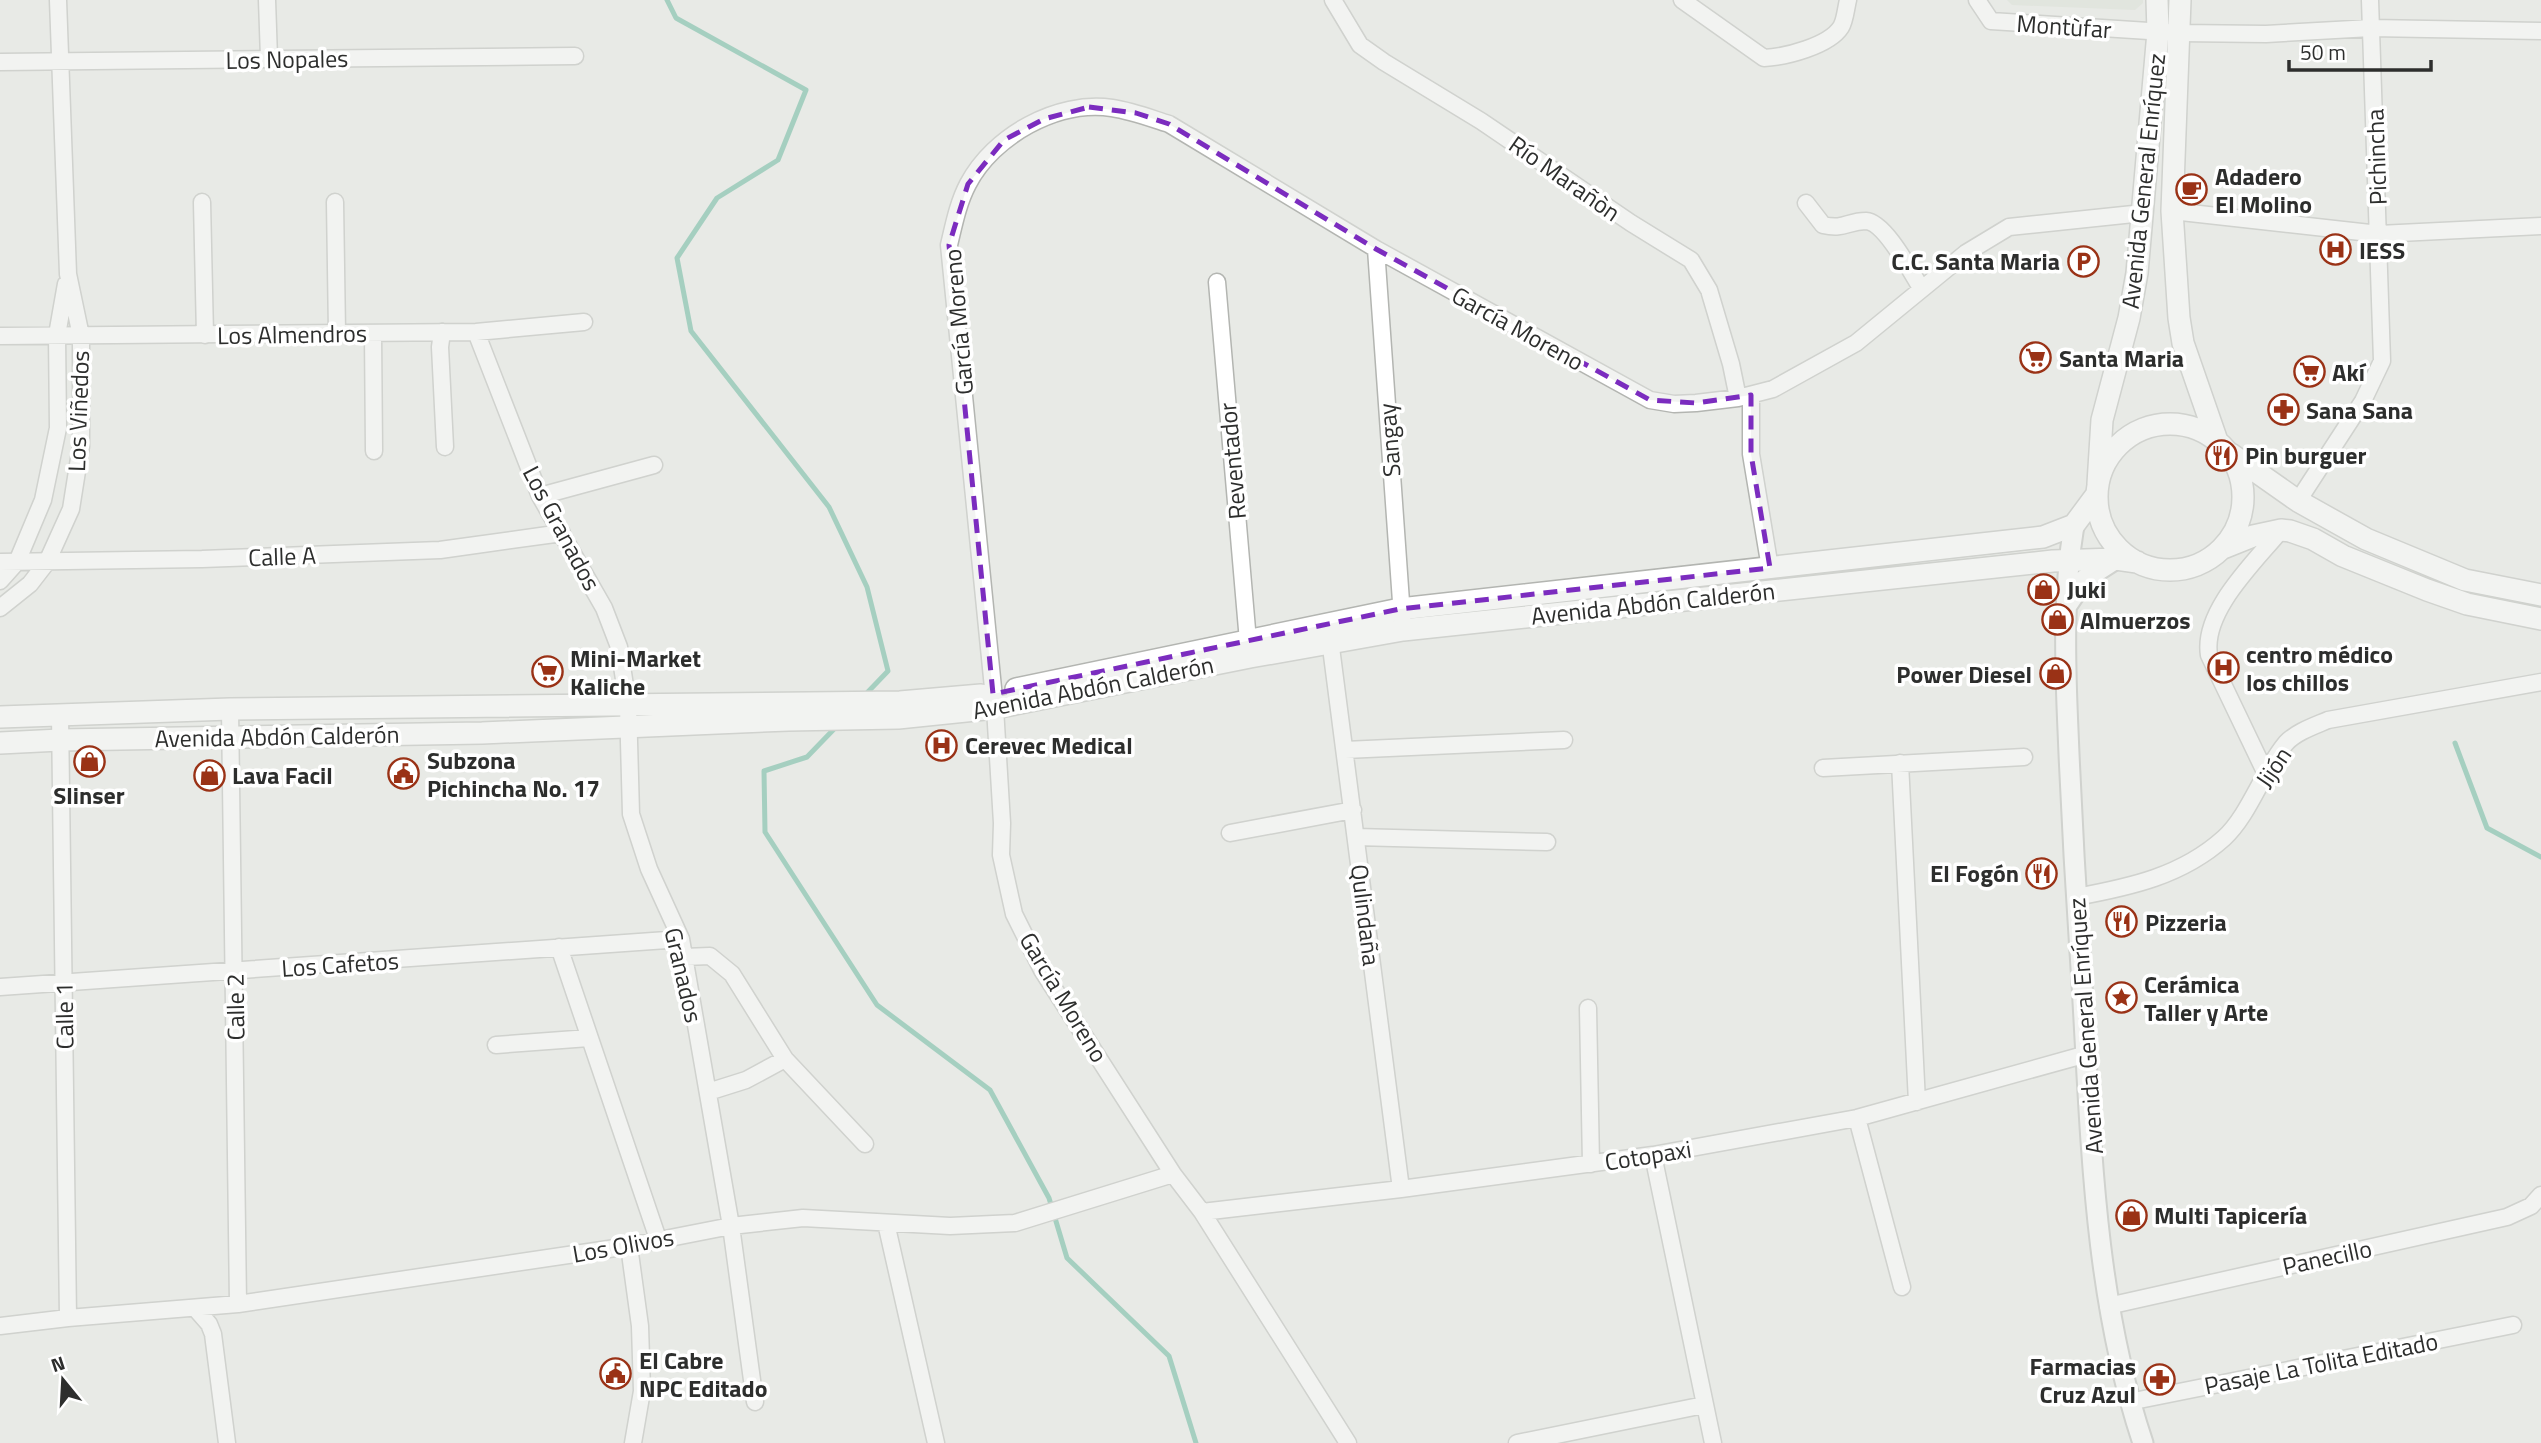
<svg xmlns="http://www.w3.org/2000/svg" width="2541" height="1443" font-family="'Titillium Web',sans-serif">
	<style>
		.built { fill: #dae0d5 }
		.lines { fill: none; stroke-linecap: round; stroke-linejoin: round }
		.stream { stroke: #55b093; stroke-width: 5 }
		.minor-casing { stroke: #b3b5b1; stroke-width: 19 }
		.tertiary-casing { stroke: #b3b5b1; stroke-width: 23 }
		.secondary-casing { stroke: #b3b5b1; stroke-width: 24 }
		.minor { stroke: #fff; stroke-width: 16 }
		.tertiary { stroke: #fff; stroke-width: 19 }
		.secondary { stroke: #fff; stroke-width: 21 }
		.marked { fill: none; stroke: #7b2cbf; stroke-width: 5; stroke-dasharray: 14 9; stroke-linejoin: round }
		.labels { text-anchor: middle; dominant-baseline: central; stroke-width: 7; stroke-linejoin: round; paint-order: stroke }
		.street-label { font-size: 24px; fill: #2d2e2d; stroke: #fff }
		.poi-label { font-size: 24px; font-weight: bold; fill: #2d2e2d; stroke: #fff; text-anchor: start }
	</style>
	<rect width="100%" height="100%" fill="#e8eae6"/>
	<path class="built" d="M2007,0H2143V3L2135,10L2012,5Z"/>
	<g class="lines">
		<path class="stream" d="M667,0L676,18L806,90L778,160L717,198L677,258L691,331L829,507L867,587L888,671L864,696
			M836,727L807,757L764,771L765,832L877,1005L990,1090L1049,1198L1067,1258L1169,1356L1196,1443
			M2455,743L2487,828L2541,857"/>
		<defs>
			<path id="minor" d="M267,0L269,58
				M1333,0L1360,45L1384,62L1481,121L1631,223L1691,260L1709,290L1731,364L1738,398
				M1682,0L1764,58C1785,57 1829,46 1841,27C1845,21 1846,8 1848,0
				M1977,0L1991,21L2180,33L2266,34L2371,28L2541,31
				M0,62L575,56
				M202,202L205,335
				M335,202L337,333
				M1806,203L1823,225C1845,230 1847,221 1866,221C1885,222 1911,272 1921,288
				M2172,211L2379,234L2541,226
				M1376,249L1403,630
				M1217,282L1248,641
				M442,332L440,347L445,447
				M476,332L540,496L604,608L619,647L628,705L631,814L649,869L681,939L731,1226L755,1402
				M373,333L374,451
				M0,336L476,332L584,322
				M1751,395V454L1770,568
				M540,496L654,465
				M2298,501L2363,401L2382,361L2370,0
				M0,562L202,559L440,550L562,533
				M0,581L17,562L43,500L58,428L57,335L66,284
				M0,608L30,584L47,562L71,509L81,446V336L68,274L58,0
				M1329,632L1401,1189
				M230,709L238,1304
				M60,715L68,1318
				M1345,750L1564,740
				M1900,763L1917,1102
				M1823,768L2024,757
				M2267,776L2209,655C2202,611 2255,562 2281,530
				M1230,833L1353,810
				M1356,837L1547,842
				M2076,897C2130,887 2182,876 2224,838C2250,814 2263,770 2286,743C2296,732 2314,726 2328,720L2541,682
				M559,947L658,1239
				M684,957L710,956L732,974L785,1059L865,1144
				M0,987L681,939
				M1588,1008L1591,1164
				M496,1045L589,1038
				M708,1092L746,1080L785,1059
				M1857,1118L1902,1287
				M1653,1155L1713,1443
				M1202,1212L1401,1189L1653,1155L1857,1118L2087,1054
				M886,1223L936,1443
				M629,1246L640,1326L642,1391L633,1443
				M2108,1306L2507,1217L2531,1206L2541,1195
				M195,1308L209,1324L213,1334L227,1443
				M0,1326L68,1318L238,1304L629,1246L731,1226L803,1218L950,1226L1015,1223L1173,1174
				M2129,1402L2513,1325
				M1348,1443L1202,1212L1173,1174L1042,970L1014,914L1001,855L1002,823L995,708L949,245C954,224 958,203 968,184C993,136 1057,100 1112,108C1132,111 1150,118 1169,124L1376,249L1650,400L1674,404L1696,403L1738,398L1773,389L1856,343L1966,253L2009,227L2143,213
				M1517,1443L1704,1405"/>
			<path id="tertiary" d="M2074,525C2063,592 2065,662 2068,730C2071,804 2075,878 2080,952C2091,1117 2090,1285 2143,1443
				M2068,604L2085,579L2116,559"/>
			<path id="secondary" d="M2180,0L2172,211L2179,318L2183,343L2217,441
				M2097 497a73 73 0 1 1 146 0a73 73 0 1 1-146 0Z
				M2231,454L2298,501L2366,539L2465,580L2541,595
				M2098,484L2102,420L2129,318L2137,273L2158,32L2157,0
				M2223,548L2253,536L2281,530L2290,531L2313,539L2343,556L2427,590L2467,604L2541,619
				M1016,689L1400,609L2043,537L2074,525L2097,494
				M0,717L230,709L900,702L981,695
				M0,743L60,740L482,733L788,720L898,718L995,708L1250,657L1403,630L2053,561L2116,559L2137,562"/>
		</defs>
		<use href="#minor" class="minor-casing"/>
		<use href="#tertiary" class="tertiary-casing"/>
		<use href="#secondary" class="secondary-casing"/>
		<use href="#minor" class="minor"/>
		<use href="#tertiary" class="tertiary"/>
		<use href="#secondary" class="secondary"/>
	</g>
	<path d="M0 0H2541V1443H0ZM1089,107L1136,113L1169,124L1376,249L1650,400L1696,403L1751,395V454L1770,568L1400,609L993,694L949,245L968,184L1004,140L1044,119Z" fill="#e8eae6" fill-opacity=".55" fill-rule="evenodd"/>
	<path class="marked" d="M1089,107L1136,113L1169,124L1376,249L1650,400L1696,403L1751,395V454L1770,568L1400,609L993,694L949,245L968,184L1004,140L1044,119Z"/>
	<defs>
		<symbol id="cafe-ring" viewBox="-11 -11 22 22"><circle r="9.5" fill="#fff" stroke="#9a3216" stroke-width="1.5"/><path d="M-5.5-4.5H6V0H3Q3 3.5 0 3.5H-2.5Q-5.5 3.5-5.5 0ZM3-3.2v2h1.7v-2ZM-6 4.5H4V6H-6Z" fill="#9a3216"/></symbol>
		<symbol id="hospital-ring" viewBox="-11 -11 22 22"><circle r="9.5" fill="#fff" stroke="#9a3216" stroke-width="1.5"/><path d="M-5-5h3v3.5h4V-5h3V5h-3V1.5h-4V5h-3Z" fill="#9a3216"/></symbol>
		<symbol id="parking-ring" viewBox="-11 -11 22 22"><circle r="9.5" fill="#fff" stroke="#9a3216" stroke-width="1.5"/><path d="M-3.5-5.5H1a3.5 3.5 0 0 1 0 7H-1V5.5H-3.5ZM-1-3.4V-.6H.8a1.4 1.4 0 0 0 0-2.8Z" fill="#9a3216"/></symbol>
		<symbol id="supermarket-ring" viewBox="-11 -11 22 22"><circle r="9.5" fill="#fff" stroke="#9a3216" stroke-width="1.5"/><path d="M-6-5.5h2.5l.6 2H6L4.5 2H-2.5L-4.4-4H-6ZM-1.5 3.2a1.3 1.3 0 1 0 .1 0ZM3 3.2a1.3 1.3 0 1 0 .1 0Z" fill="#9a3216"/></symbol>
		<symbol id="pharmacy-ring" viewBox="-11 -11 22 22"><circle r="9.5" fill="#fff" stroke="#9a3216" stroke-width="1.5"/><path d="M-2-6h4v4h4v4h-4v4h-4v-4h-4v-4h4Z" fill="#9a3216"/></symbol>
		<symbol id="restaurant-ring" viewBox="-11 -11 22 22"><circle r="9.5" fill="#fff" stroke="#9a3216" stroke-width="1.5"/><path d="M-5-6h1v4h1v-4h1v4h1v-4h1v5L-1.5 .5V6h-2V.5L-5-1ZM5-6V6H3V1.5H1.5Q1.5-4 5-6Z" fill="#9a3216"/></symbol>
		<symbol id="shop-ring" viewBox="-11 -11 22 22"><circle r="9.5" fill="#fff" stroke="#9a3216" stroke-width="1.5"/><path d="M-5-2.5h2.3a2.7 3.5 0 0 1 5.4 0H5L5.5 6h-11ZM-1.5-2.5h3a1.5 2.3 0 0 0-3 0Z" fill="#9a3216"/></symbol>
		<symbol id="civic-ring" viewBox="-11 -11 22 22"><circle r="9.5" fill="#fff" stroke="#9a3216" stroke-width="1.5"/><path d="M-.6-6.5H3V-4.5H.6V-3L4-1V1h2V6H-6V1h2V-1L-.6-3ZM-1.2 2.5V6h2.4V2.5Z" fill="#9a3216"/></symbol>
		<symbol id="sight-ring" viewBox="-11 -11 22 22"><circle r="9.5" fill="#fff" stroke="#9a3216" stroke-width="1.5"/><path d="M0-6L1.8-2.2L6-1.7L2.9 1.2L3.7 5.4L0 3.3L-3.7 5.4L-2.9 1.2L-6-1.7L-1.8-2.2Z" fill="#9a3216"/></symbol>
	</defs>
	<g fill-rule="evenodd">
		<use href="#cafe-ring" x="2174" y="172" width="35" height="35"/>
		<use href="#hospital-ring" x="2318" y="232" width="35" height="35"/>
		<use href="#parking-ring" x="2066" y="244" width="35" height="35"/>
		<use href="#supermarket-ring" x="2018" y="340" width="35" height="35"/>
		<use href="#supermarket-ring" x="2292" y="354" width="35" height="35"/>
		<use href="#pharmacy-ring" x="2266" y="392" width="35" height="35"/>
		<use href="#restaurant-ring" x="2204" y="438" width="35" height="35"/>
		<use href="#shop-ring" x="2026" y="572" width="35" height="35"/>
		<use href="#shop-ring" x="2040" y="602" width="35" height="35"/>
		<use href="#hospital-ring" x="2206" y="650" width="35" height="35"/>
		<use href="#supermarket-ring" x="530" y="654" width="35" height="35"/>
		<use href="#shop-ring" x="2038" y="656" width="35" height="35"/>
		<use href="#hospital-ring" x="924" y="728" width="35" height="35"/>
		<use href="#shop-ring" x="72" y="744" width="35" height="35"/>
		<use href="#civic-ring" x="386" y="756" width="35" height="35"/>
		<use href="#shop-ring" x="192" y="758" width="35" height="35"/>
		<use href="#restaurant-ring" x="2024" y="856" width="35" height="35"/>
		<use href="#restaurant-ring" x="2104" y="904" width="35" height="35"/>
		<use href="#sight-ring" x="2104" y="980" width="35" height="35"/>
		<use href="#shop-ring" x="2114" y="1198" width="35" height="35"/>
		<use href="#civic-ring" x="598" y="1356" width="35" height="35"/>
		<use href="#pharmacy-ring" x="2142" y="1362" width="35" height="35"/>
	</g>
	<g class="labels">
		<g class="street-label">
			<text transform="translate(2064 26) rotate(4)">Montùfar</text>
			<text transform="translate(287 59) rotate(-1)">Los Nopales</text>
			<text transform="translate(2376 157) rotate(-92)">Pichincha</text>
			<text transform="translate(1565 178) rotate(35)">Río Marañòn</text>
			<text transform="translate(2143 181) rotate(-84)">Avenida General Enríquez</text>
			<text transform="translate(958 322) rotate(-95)">García Moreno</text>
			<text transform="translate(1518 328) rotate(29)">García Moreno</text>
			<text transform="translate(292 334) rotate(-1)">Los Almendros</text>
			<text transform="translate(78 411) rotate(-88)">Los Viñedos</text>
			<text transform="translate(1389 440) rotate(-94)">Sangay</text>
			<text transform="translate(1232 461) rotate(-95)">Reventador</text>
			<text transform="translate(562 528) rotate(62)">Los Granados</text>
			<text transform="translate(282 556) rotate(-2)">Calle A</text>
			<text transform="translate(1653 603) rotate(-6)">Avenida Abdón Calderón</text>
			<text transform="translate(1093 687) rotate(-11)">Avenida Abdón Calderón</text>
			<text transform="translate(277 736) rotate(-1)">Avenida Abdón Calderón</text>
			<text transform="translate(2273 767) rotate(-56)">Jijón</text>
			<text transform="translate(1366 915) rotate(83)">Qulindaña</text>
			<text transform="translate(340 964) rotate(-4)">Los Cafetos</text>
			<text transform="translate(684 975) rotate(77)">Granados</text>
			<text transform="translate(1064 997) rotate(59)">García Moreno</text>
			<text transform="translate(235 1007) rotate(-91)">Calle 2</text>
			<text transform="translate(64 1016) rotate(-91)">Calle 1</text>
			<text transform="translate(2085 1026) rotate(-94)">Avenida General Enríquez</text>
			<text transform="translate(1648 1155) rotate(-9)">Cotopaxi</text>
			<text transform="translate(623 1245) rotate(-10)">Los Olivos</text>
			<text transform="translate(2327 1257) rotate(-12)">Panecillo</text>
			<text transform="translate(2321 1363) rotate(-11)">Pasaje La Tolita Editado</text>
		</g>
		<g class="poi-label">
			<text x="2215" y="176">Adadero<tspan x="2215" dy="28">El Molino</tspan></text>
			<text x="2359" y="250">IESS</text>
			<text x="2060" y="261" text-anchor="end">C.C. Santa Maria</text>
			<text x="2059" y="358">Santa Maria</text>
			<text x="2332" y="372">Akí</text>
			<text x="2306" y="410">Sana Sana</text>
			<text x="2245" y="455">Pin burguer</text>
			<text x="2067" y="589">Juki</text>
			<text x="2080" y="620">Almuerzos</text>
			<text x="2246" y="654">centro médico<tspan x="2246" dy="28">los chillos</tspan></text>
			<text x="570" y="658">Mini-Market<tspan x="570" dy="28">Kaliche</tspan></text>
			<text x="2032" y="674" text-anchor="end">Power Diesel</text>
			<text x="965" y="745">Cerevec Medical</text>
			<text x="427" y="760">Subzona<tspan x="427" dy="28">Pichincha No. 17</tspan></text>
			<text x="232" y="775">Lava Facil</text>
			<text x="89" y="795" text-anchor="middle">Slinser</text>
			<text x="2019" y="873" text-anchor="end">El Fogón</text>
			<text x="2145" y="922">Pizzeria</text>
			<text x="2144" y="984">Cerámica<tspan x="2144" dy="28">Taller y Arte</tspan></text>
			<text x="2154" y="1215">Multi Tapicería</text>
			<text x="639" y="1360">El Cabre<tspan x="639" dy="28">NPC Editado</tspan></text>
			<text x="2136" y="1366" text-anchor="end">Farmacias<tspan x="2136" dy="28">Cruz Azul</tspan></text>
		</g>
	</g>
	<g transform="translate(63 1380) rotate(342)" stroke="#ffffff" stroke-width="5" paint-order="stroke">
	<path d="M0-5L12 26L0 18L-12 26Z" fill="#2d2e2d"/>
	<text y="-10" font-size="19" font-weight="bold" text-anchor="middle" fill="#2d2e2d">N</text>
	</g>
	<path d="M2289 60v10h142v-10" fill="none" stroke="#2d2e2d" stroke-width="3.5"/>
	<text x="2300" y="60" font-size="21" fill="#2d2e2d" stroke="#ffffff" stroke-width="5" paint-order="stroke">50 m</text>
</svg>
